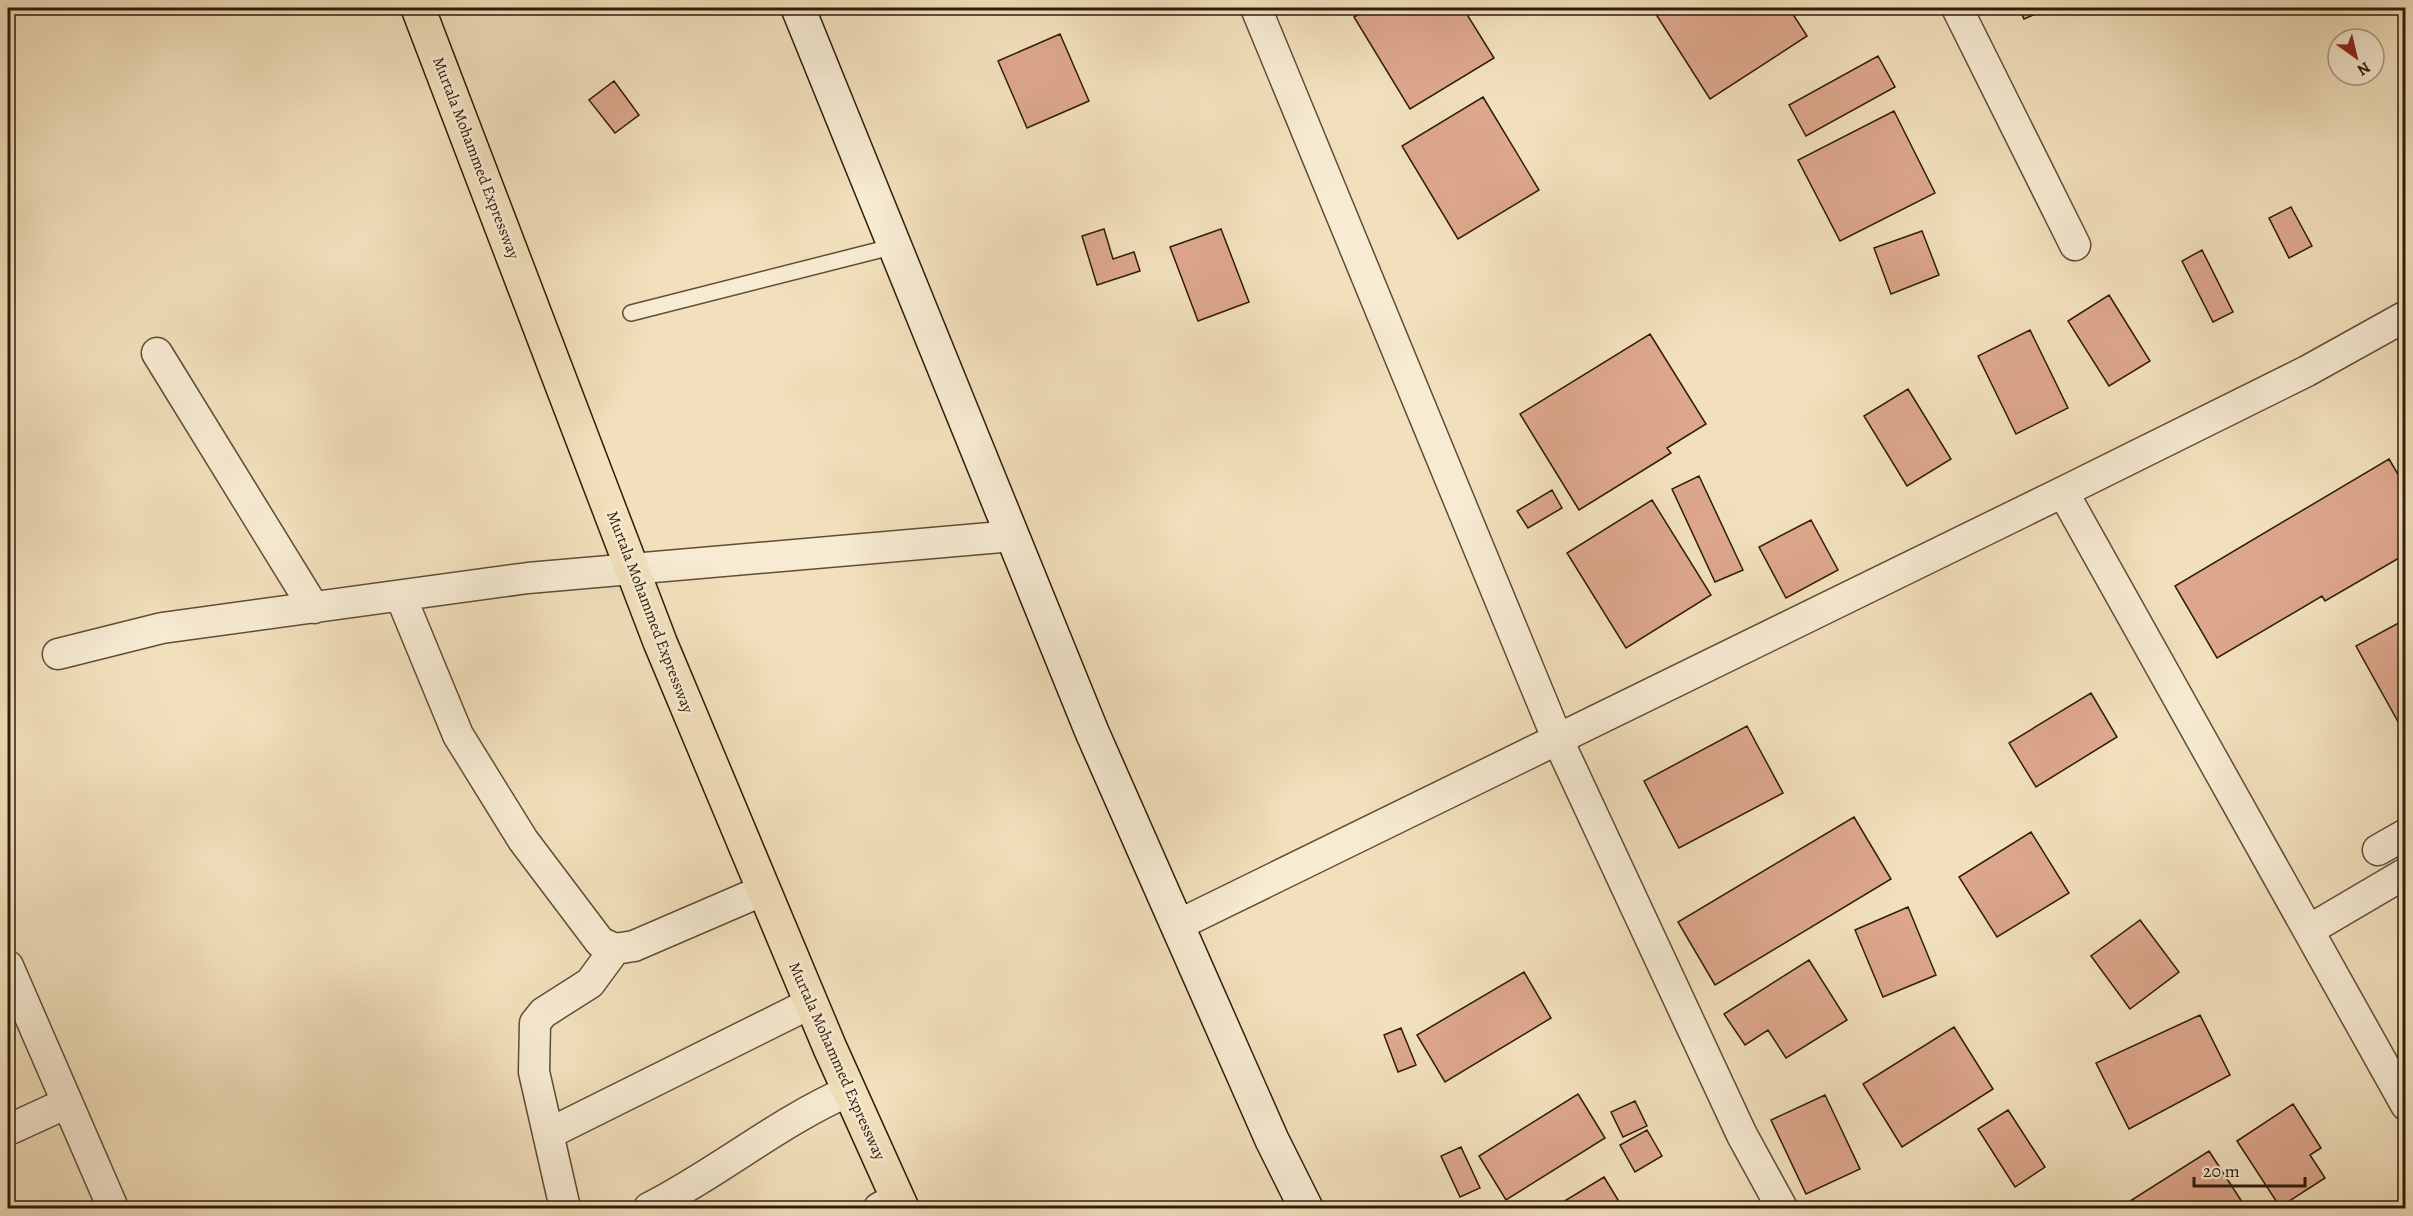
<svg xmlns="http://www.w3.org/2000/svg" width="2413" height="1216" font-family="Alegreya,serif">
	<style>
		.building { fill: #dda78c; stroke: #2f1c09; stroke-width: 1.5 }
		.lines { fill: none; stroke-linecap: round; stroke-linejoin: round }
		.service-casing { stroke: #604d36; stroke-width: 18 }
		.minor-casing { stroke: #604d36; stroke-width: 33 }
		.secondary-casing { stroke: #2f1c09; stroke-width: 36 }
		.primary-casing { stroke: #2f1c09; stroke-width: 36 }
		.service { stroke: #f7ebd3; stroke-width: 15 }
		.minor { stroke: #f7ebd3; stroke-width: 30 }
		.secondary { stroke: #f7ebd3; stroke-width: 33 }
		.primary { stroke: #f2e0bc; stroke-width: 33 }
		.labels { text-anchor: middle; dominant-baseline: central; stroke-width: 5; stroke-linejoin: round; paint-order: stroke }
		.street-label { font-size: 16px; fill: #2f1c09; stroke: #f7ebd3 }
	</style>
	<rect width="100%" height="100%" fill="#f2e0bc"/>
	<filter id="stains"><feTurbulence type="fractalNoise" baseFrequency=".00333" numOctaves="4"/><feColorMatrix values="0 0 0 0 .2 0 0 0 0 .09 0 0 0 0 .02 0 0 0 .5 -.17"/></filter>
	<radialGradient id="worn" r=".72"><stop offset=".6" stop-color="#630" stop-opacity="0"/><stop offset="1" stop-color="#630" stop-opacity=".3"/></radialGradient>
	<path class="building" d="M1369,8H1463L1494,58L1410,109L1354,17Z
		M1652,8H1789L1807,36L1710,99Z
		M2019,8H2050L2024,19Z
		M1060,34L1089,101L1027,128L998,61Z
		M1878,56L1895,87L1806,136L1789,105Z
		M614,81L639,115L615,133L589,100Z
		M1483,97L1539,190L1458,239L1402,146Z
		M1894,111L1935,193L1840,241L1798,160Z
		M2291,207L2312,246L2289,258L2269,218Z
		M1104,229L1113,259L1134,252L1140,271L1097,285L1082,236Z
		M1221,229L1249,302L1198,321L1170,247Z
		M1922,231L1939,275L1891,294L1874,248Z
		M2202,250L2233,312L2213,322L2182,261Z
		M2109,295L2150,361L2109,386L2068,321Z
		M2030,330L2068,408L2016,434L1978,356Z
		M1650,334L1706,424L1667,448L1671,453L1579,510L1520,414Z
		M1908,389L1951,459L1907,486L1864,416Z
		M2389,459L2406,488V554L2325,601L2322,596L2217,658L2175,586Z
		M1699,476L1743,570L1715,582L1672,489Z
		M1552,490L1562,508L1528,528L1517,511Z
		M1652,500L1711,595L1626,648L1567,553Z
		M1811,520L1838,570L1786,598L1759,547Z
		M2406,619V725L2401,727L2356,646Z
		M2091,693L2117,737L2036,787L2009,743Z
		M1747,726L1783,793L1679,848L1644,781Z
		M1854,817L1891,879L1715,985L1678,922Z
		M2031,832L2069,893L1997,937L1959,877Z
		M1908,907L1936,975L1883,997L1855,930Z
		M2140,920L2179,972L2130,1009L2091,956Z
		M1809,960L1847,1020L1786,1058L1768,1030L1745,1045L1724,1014Z
		M1524,972L1551,1018L1445,1082L1417,1035Z
		M2200,1015L2230,1075L2129,1129L2096,1063Z
		M1954,1027L1993,1089L1902,1147L1863,1084Z
		M1401,1028L1416,1065L1398,1072L1384,1035Z
		M1578,1094L1605,1138L1506,1200L1479,1156Z
		M1825,1095L1860,1169L1806,1194L1771,1120Z
		M1635,1101L1647,1126L1623,1137L1611,1112Z
		M2293,1104L2321,1148L2310,1155L2325,1178L2280,1207L2237,1141Z
		M2008,1110L2045,1167L2015,1187L1978,1129Z
		M1647,1130L1662,1156L1635,1172L1620,1145Z
		M1461,1147L1480,1188L1460,1197L1441,1156Z
		M2209,1151L2246,1208H2119Z
		M1604,1177L1623,1208H1553Z"/>
	<g class="lines">
		<defs>
			<path id="service" d="M631,313L895,246"/>
			<path id="minor" d="M1256,8L1557,738L1742,1135L1782,1208
				M1957,8L2075,245
				M157,353L314,608
				M2063,492L2406,1105
				M401,597L458,735L523,840L600,942L615,949L634,946L764,890
				M58,654L162,628L528,578L1013,536
				M2378,850L2406,834
				M1178,925L2063,492L2307,371L2406,316
				M2309,930L2406,873
				M8,966L113,1208
				M8,1130L67,1103
				M548,1134L811,1003
				M565,1208L534,1072L535,1023L543,1013L590,983L615,949
				M649,1208C718,1173 778,1122 849,1091
				M879,1208L897,1198"/>
			<path id="secondary" d="M798,8L1092,732L1272,1140L1306,1208"/>
			<path id="primary" d="M418,8L660,642L830,1048L902,1208"/>
		</defs>
		<use href="#service" class="service-casing"/>
		<use href="#minor" class="minor-casing"/>
		<use href="#secondary" class="secondary-casing"/>
		<use href="#primary" class="primary-casing"/>
		<use href="#service" class="service"/>
		<use href="#minor" class="minor"/>
		<use href="#secondary" class="secondary"/>
		<use href="#primary" class="primary"/>
	</g>
	<g class="labels">
		<g class="street-label">
			<text transform="translate(476 158) rotate(69)">Murtala Mohammed Expressway</text>
			<text transform="translate(650 612) rotate(69)">Murtala Mohammed Expressway</text>
			<text transform="translate(837 1061) rotate(66)">Murtala Mohammed Expressway</text>
		</g>
	</g>
	<rect width="2413" height="1216" fill="none" stroke="#f2e0bc" stroke-width="30"/>
	<rect x="9" y="9" width="2395" height="1198" fill="none" stroke="#2f1c09" stroke-width="3"/>
	<rect x="15" y="15" width="2383" height="1186" fill="none" stroke="#2f1c09" stroke-width="1.5"/>
	<g transform="translate(2356 57) rotate(146)"><circle r="28" fill="#f7ebd3" stroke="#a79882" stroke-width="1.5"/>
	<path d="M0-4.5L10 22L0 15L-10 22Z" fill="#8f2418"/>
	<text y="-9" font-size="16" font-weight="bold" text-anchor="middle" fill="#2f1c09">N</text>
	</g>
	<path d="M2194 1177v9h111v-9" fill="none" stroke="#2f1c09" stroke-width="3"/>
	<text x="2203" y="1177" font-size="18" fill="#2f1c09" stroke="#f7ebd3" stroke-width="4.5" paint-order="stroke">20 m</text>
	<rect width="100%" height="100%" filter="url(#stains)"/>
	<rect width="100%" height="100%" fill="url(#worn)"/>
</svg>
